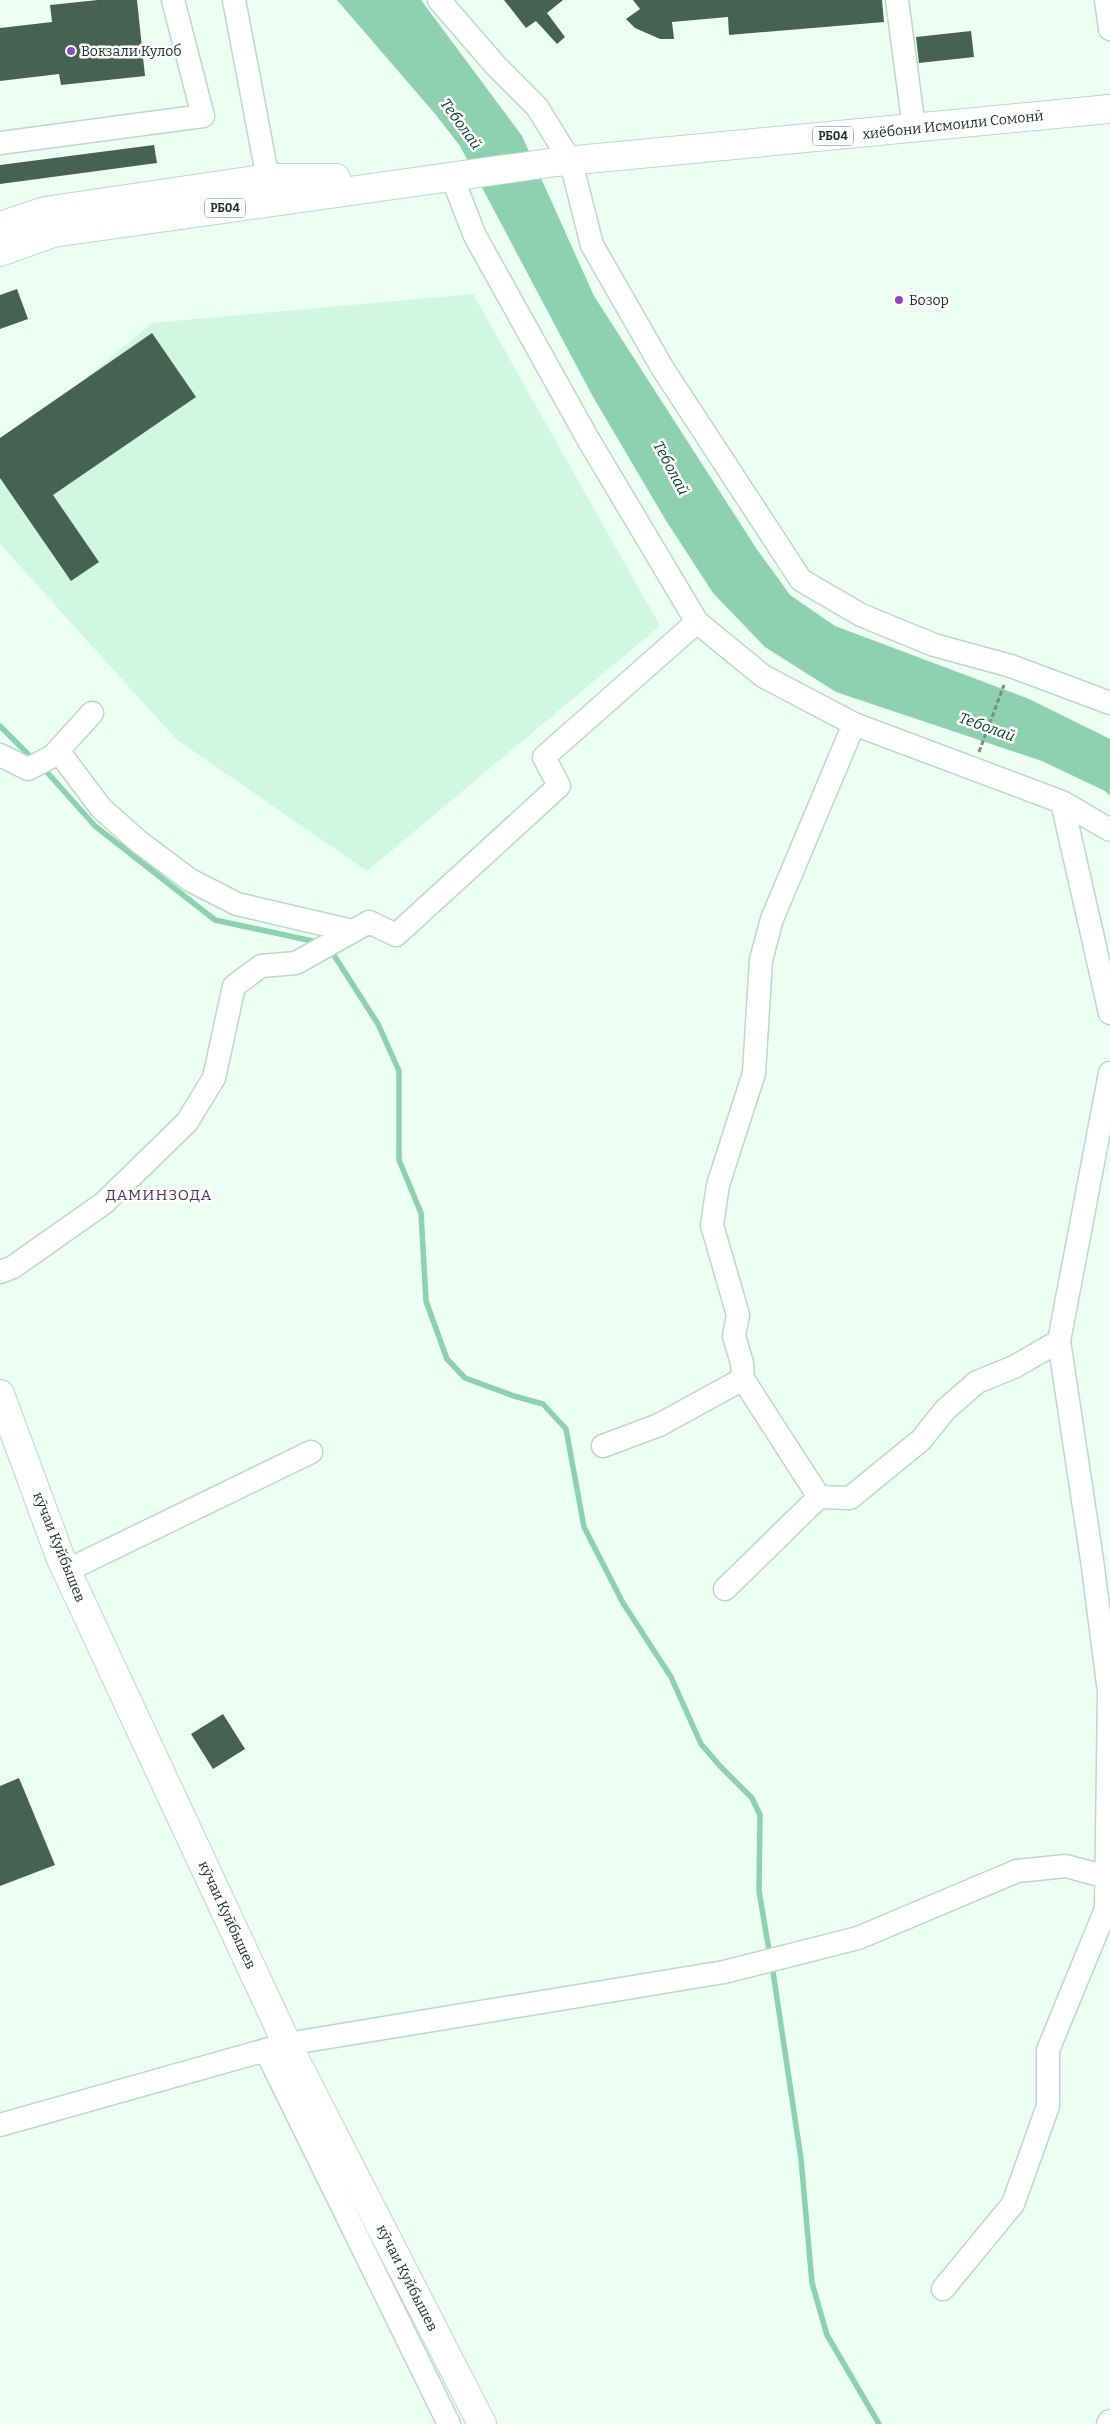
<svg xmlns="http://www.w3.org/2000/svg" width="1110" height="2424" font-family="Bitter,serif">
	<style>
		.built { fill: #cff7e1 }
		.water { fill: #8dd1ae }
		.lines { fill: none; stroke-linecap: round; stroke-linejoin: round }
		.stream { stroke: #8dd1ae; stroke-width: 5.5 }
		.building { fill: #466253 }
		.minor-casing { stroke: #bad9c8; stroke-width: 25 }
		.major-casing { stroke: #bad9c8; stroke-width: 30 }
		.path { stroke: #7e8e85; stroke-width: 3; stroke-dasharray: 5 2.5; stroke-linecap: butt }
		.minor { stroke: #fff; stroke-width: 22 }
		.major { stroke: #fff; stroke-width: 28 }
		.poi-dot { fill: #8f46b9; stroke: #fff; stroke-width: 2 }
		.labels { text-anchor: middle; dominant-baseline: central; stroke-width: 5; stroke-linejoin: round; paint-order: stroke }
		.shield { fill: #fff; stroke: #656e69; stroke-width: 1 }
		.shield-label { font-size: 12px; font-weight: bold; fill: #233029 }
		.poi-label { font-size: 14px; fill: #233029; stroke: #fff; text-anchor: start }
		.street-label { font-size: 14px; fill: #233029; stroke: #fff }
		.water-label { font-size: 15px; font-style: italic; fill: #064029; stroke: #fff }
		.neighbourhood-label { font-size: 15px; letter-spacing: 1px; fill: #522f67; stroke: #fff }
	</style>
	<rect width="100%" height="100%" fill="#ebfff4"/>
	<path class="built" d="M473,294L660,626L367,871L176,739L0,544V450L152,323Z"/>
	<path class="water" d="M337,0H421L522,136L594,296L756,548L790,595L835,626L1029,699L1110,739V796L1105,791L1042,761L836,692L765,647L713,593L665,519L592,395L460,146L436,115Z"/>
	<g class="lines">
		<path class="stream" d="M0,726L31,757
			M46,771L95,826L215,920L317,942
			M330,949L378,1024L399,1071V1160L421,1213L426,1301L447,1359L465,1378L514,1396L543,1404L566,1429L584,1527L623,1603L671,1677L701,1744L720,1766L752,1798L760,1815L759,1891L770,1956
			M772,1965L801,2159L812,2283L827,2335L879,2424"/>
	</g>
	<path class="building" d="M98,0H137L145,76L61,85L59,74L0,81V28L52,22L50,5Z
		M504,0H563L547,13L565,37L557,44L536,21L526,28Z
		M633,0H882L884,22L729,35L728,17L672,22L674,39H660L635,28L626,19L640,9Z
		M971,31L974,57L919,63L916,37Z
		M154,145L157,163L0,184V165Z
		M17,289L28,319L0,329V295Z
		M152,333L196,397L53,495L99,562L71,581L0,478V438Z
		M223,1714L245,1749L213,1769L191,1734Z
		M19,1778L55,1865L0,1886V1786Z"/>
	<g class="lines">
		<defs>
			<path id="minor" d="M234,0L271,195
				M439,0L496,66L537,107L571,162L592,245L663,369L801,580L861,615L934,645L1011,666L1110,703
				M897,0L914,128
				M1106,0L1110,29
				M0,143L203,116L173,0
				M452,177L475,236L588,439L697,622L763,676L854,724L1062,802L1110,1013
				M0,755L28,769L53,756H62L101,808L138,841L190,880L237,904L352,931
				M53,756L92,713
				M1062,802L1110,830
				M0,1272L13,1267L104,1203L187,1122L214,1078L234,986L261,966L296,963L369,922L396,935L559,786L544,757L697,622
				M603,1446L659,1425L743,1379
				M819,1497L743,1379L742,1363L734,1336L738,1315L712,1225L718,1185L754,1073L761,960L772,919L854,724
				M66,1571L311,1452
				M725,1589L819,1497L850,1498L921,1440L945,1410L977,1382L1014,1367L1059,1341
				M266,2051L449,2424
				M0,2125L287,2044L724,1972L858,1938L1017,1871L1066,1866L1110,1878
				M943,2289L1013,2204L1048,2106V2050L1106,1909L1109,1692L1092,1560L1059,1341L1110,1073
				M1108,2424L1110,2421"/>
			<path id="major" d="M0,226L45,211L269,178H336
				M0,252L53,233L556,162L1110,109
				M0,1394L61,1559L287,2044L482,2424"/>
		</defs>
		<use href="#minor" class="minor-casing"/>
		<use href="#major" class="major-casing"/>
		<path class="path" d="M979,752L1004,685"/>
		<use href="#minor" class="minor"/>
		<use href="#major" class="major"/>
	</g>
	<g class="poi-dot">
		<circle cx="71" cy="51" r="5"/>
		<circle cx="899" cy="300" r="5"/>
	</g>
	<g class="labels">
		<g class="shield">
			<rect x="813" y="126.5" width="40" height="19" rx="4"/>
			<rect x="205" y="198.5" width="40" height="19" rx="4"/>
		</g>
		<g class="shield-label">
			<text x="833" y="136">РБ04</text>
			<text x="225" y="208">РБ04</text>
		</g>
		<g class="poi-label">
			<text x="81" y="51">Вокзали Кулоб</text>
			<text x="909" y="300">Бозор</text>
		</g>
		<g class="street-label">
			<text transform="translate(953 125) rotate(-6)">хиёбони Исмоили Сомонӣ</text>
			<text transform="translate(59 1547) rotate(68)">кӯчаи Куйбышев</text>
			<text transform="translate(227 1915) rotate(65)">кӯчаи Куйбышев</text>
			<text transform="translate(407 2278) rotate(63)">кӯчаи Куйбышев</text>
		</g>
		<g class="water-label">
			<text transform="translate(461 124) rotate(54)">Теболай</text>
			<text transform="translate(671 468) rotate(62)">Теболай</text>
			<text transform="translate(987 727) rotate(20)">Теболай</text>
		</g>
		<g class="neighbourhood-label">
			<text x="159" y="1195">ДАМИНЗОДА</text>
		</g>
	</g>
</svg>
